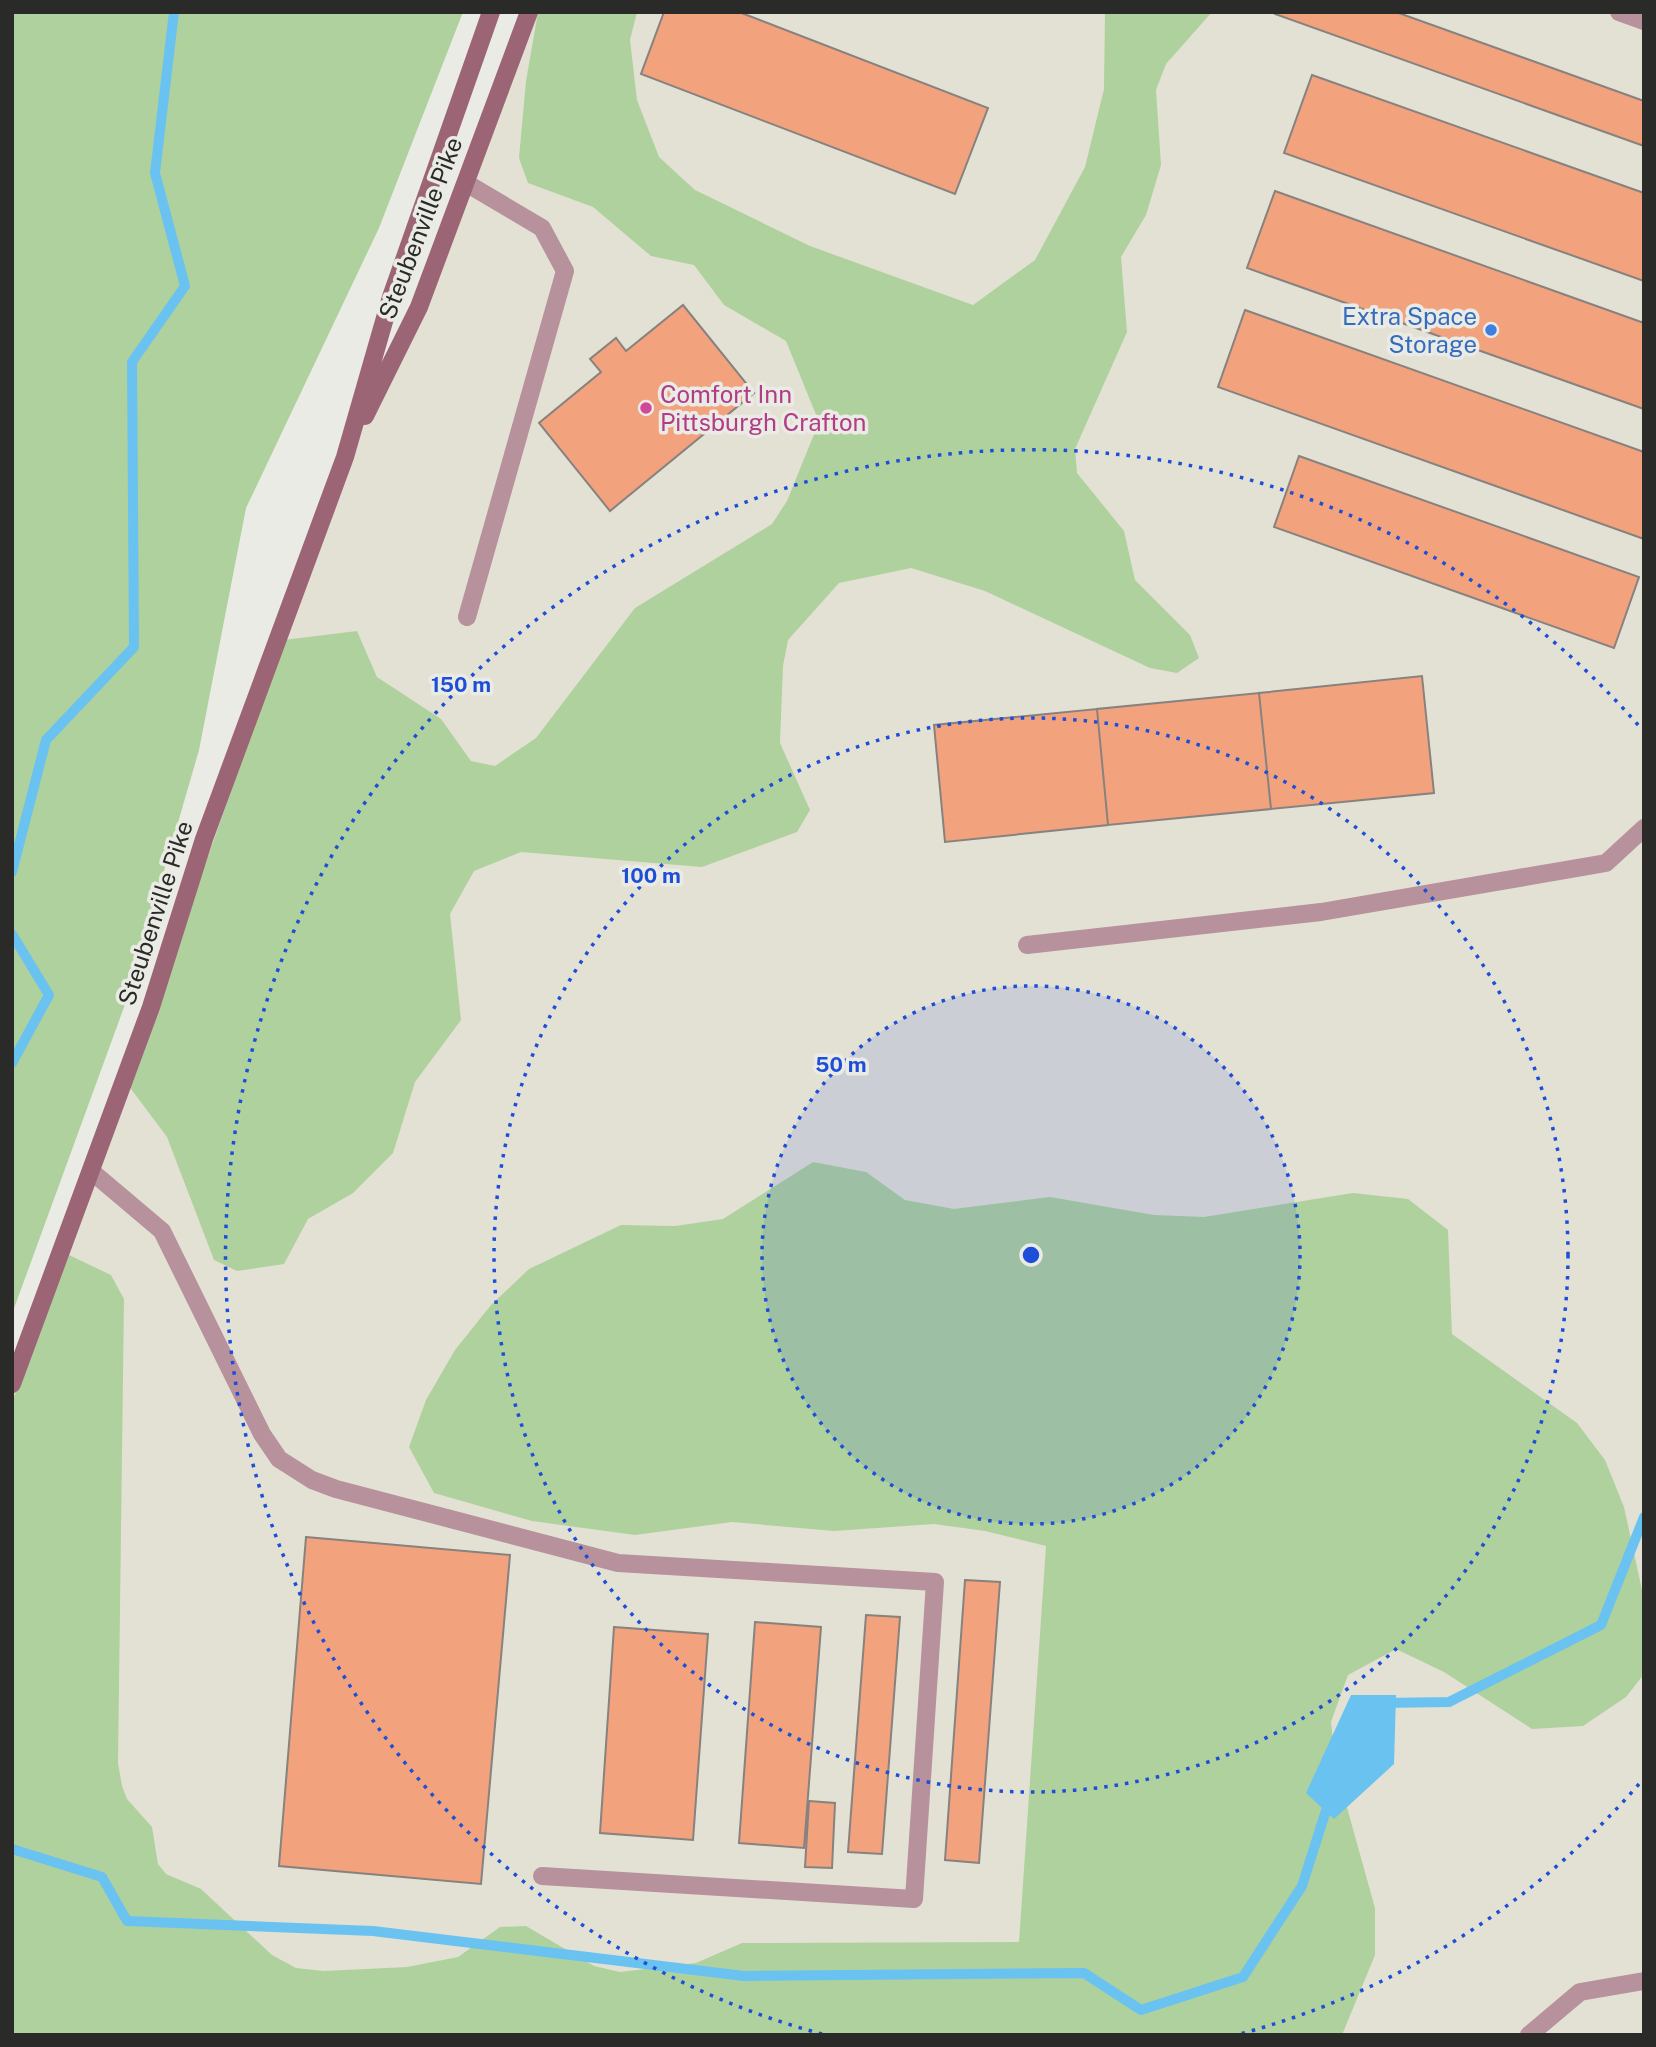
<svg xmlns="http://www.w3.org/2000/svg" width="1656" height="2047" font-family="'Public Sans',sans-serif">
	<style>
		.built { fill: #e3e1d4 }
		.green { fill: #afd19e }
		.water { fill: #6ac2f0 }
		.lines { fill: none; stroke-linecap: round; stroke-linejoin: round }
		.stream { stroke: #6ac2f0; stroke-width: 10 }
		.building { fill: #f2a37d; stroke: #87827f; stroke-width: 2 }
		.service { stroke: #b7919b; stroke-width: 18 }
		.secondary { stroke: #9c6575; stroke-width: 18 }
		.ring { fill: none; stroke: #1d4ed8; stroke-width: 3.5; stroke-dasharray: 3.5 7 }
		.shop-dot { fill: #3f7fe0; stroke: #ebebe5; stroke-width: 2.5 }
		.hotel-dot { fill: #d1479c; stroke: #ebebe5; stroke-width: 2.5 }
		.labels { text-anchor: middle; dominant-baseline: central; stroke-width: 7; stroke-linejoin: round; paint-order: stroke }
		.street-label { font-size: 24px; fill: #2a2a28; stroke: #ebebe5 }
		.shop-label { font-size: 24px; fill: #366cbe; stroke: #ebebe5; text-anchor: end }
		.hotel-label { font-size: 24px; fill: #b23c85; stroke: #ebebe5; text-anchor: start }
		.centre { fill: #1d4ed8; stroke: #ebebe5; stroke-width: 3.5 }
		.ring-label { font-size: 21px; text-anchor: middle; font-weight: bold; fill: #1d4ed8; stroke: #ebebe5; stroke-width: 7; stroke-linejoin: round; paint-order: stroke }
	</style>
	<rect width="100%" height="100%" fill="#ebebe5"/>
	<path class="built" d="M529,12H1644V2035H12V1384L345,457L419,307Z"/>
	<path class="green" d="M12,12H463L379,228L246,508L199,750L127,999L12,1314Z
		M538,12H637L630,40L637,100L659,157L695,190L810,246L973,305L1035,260L1085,167L1104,89L1105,12H1212L1166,64L1156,90L1161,165L1146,215L1121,257L1127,332L1075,449L1077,473L1124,531L1135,580L1190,635L1199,658L1177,673L1150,668L985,591L911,568L839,583L788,640L783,666L780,743L810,810L797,832L702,867L521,852L474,871L450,914L461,1020L415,1082L393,1153L353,1193L308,1219L284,1264L237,1271L214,1260L167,1137L128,1085L284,640L357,631L377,677L441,719L471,761L495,766L536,738L635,608L772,524L787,501L819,422L786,341L724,305L694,265L651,256L593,207L528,183L519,158L526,81Z
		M813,1162L866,1172L905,1200L954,1209L1050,1197L1154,1215L1204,1217L1353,1193L1408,1199L1448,1230L1452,1334L1577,1423L1605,1460L1624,1507L1644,1599V1674L1626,1697L1583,1726L1532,1729L1444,1672L1396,1649L1348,1675L1331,1722L1336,1768L1375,1908V1955L1342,2035H12V1402L69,1255L111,1275L124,1299L118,1763L122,1786L127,1799L152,1827L158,1864L166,1874L201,1889L272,1955L296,1968L324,1971L407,1967L458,1957L500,1927L526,1926L594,1966L620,1972L696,1963L742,1943L1019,1942L1046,1546L985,1531L934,1524L834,1531L732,1522L635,1535L532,1521L434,1493L409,1447L426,1400L455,1350L491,1305L529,1269L621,1225L675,1226L723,1219Z"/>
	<path class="water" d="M1351,1695H1396L1394,1764L1334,1819L1306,1793Z"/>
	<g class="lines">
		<path class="stream" d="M12,872L46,740L134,647L132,362L185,286L155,173L174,12
			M12,934L49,995L12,1063
			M1382,1703L1449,1702L1601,1625L1644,1517
			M12,1849L102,1877L127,1921L373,1931L744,1976L1084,1973L1141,2010L1243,1977L1302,1886L1329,1801"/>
	</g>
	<path class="building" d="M664,12H739L988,108L955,194L641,74Z
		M1276,12H1396L1644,101V146L1275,14Z
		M1312,75L1644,193V281L1284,153Z
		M1275,191L1644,323V409L1247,268Z
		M683,305L754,393L610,511L539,423L601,372L590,359L616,338L626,351Z
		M1245,310L1644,452V539L1218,387Z
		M1299,456L1639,577L1614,648L1274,527Z
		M1422,676L1434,793L1271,809L1259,693Z
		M1259,693L1271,809L1108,825L1097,709Z
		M1097,709L1108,825L945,842L934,725Z
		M306,1537L510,1555L481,1884L279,1866Z
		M965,1580L1000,1582L979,1863L945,1860Z
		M866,1615L900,1617L882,1854L848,1852Z
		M755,1622L821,1627L804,1848L739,1843Z
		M614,1627L708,1634L693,1840L600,1833Z
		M809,1801L835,1803L832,1868L805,1867Z"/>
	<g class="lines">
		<path class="service" d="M1619,12L1644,21
			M466,183L542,228L565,271L467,617
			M1027,945L1321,912L1606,863L1644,828
			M91,1171L162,1231L262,1434L279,1459L312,1480L336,1489L618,1563L935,1582L914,1899L542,1876
			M1529,2035L1580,1992L1644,1981"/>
		<path class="secondary" d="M365,416L419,307L529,12
			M12,1384L151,1007L204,839L345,457L391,297L491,12"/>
	</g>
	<circle cx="1031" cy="1255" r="269" fill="#1d4ed8" fill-opacity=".12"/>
	<g class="ring">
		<circle cx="1031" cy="1255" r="269"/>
		<circle cx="1031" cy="1255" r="537"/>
		<path d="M1639 1784A806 806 0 0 1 1240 2034M822 2034A806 806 0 1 1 1639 726"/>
	</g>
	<circle class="shop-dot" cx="1491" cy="330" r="7"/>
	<circle class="hotel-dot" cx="646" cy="408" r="7"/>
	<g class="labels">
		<g class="street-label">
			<text transform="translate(420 228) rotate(-69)">Steubenville Pike</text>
			<text transform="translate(155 913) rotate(-72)">Steubenville Pike</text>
		</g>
		<g class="shop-label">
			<text x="1477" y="316">Extra Space<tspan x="1477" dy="28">Storage</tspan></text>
		</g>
		<g class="hotel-label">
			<text x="660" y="394">Comfort Inn<tspan x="660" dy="28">Pittsburgh Crafton</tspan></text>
		</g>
	</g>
	<circle cx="1031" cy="1255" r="10" class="centre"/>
	<g class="ring-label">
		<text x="461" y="692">150 m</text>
		<text x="651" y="883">100 m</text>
		<text x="841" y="1072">50 m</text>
	</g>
	<rect width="1656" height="2047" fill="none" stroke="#2a2a28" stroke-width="28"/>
</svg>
